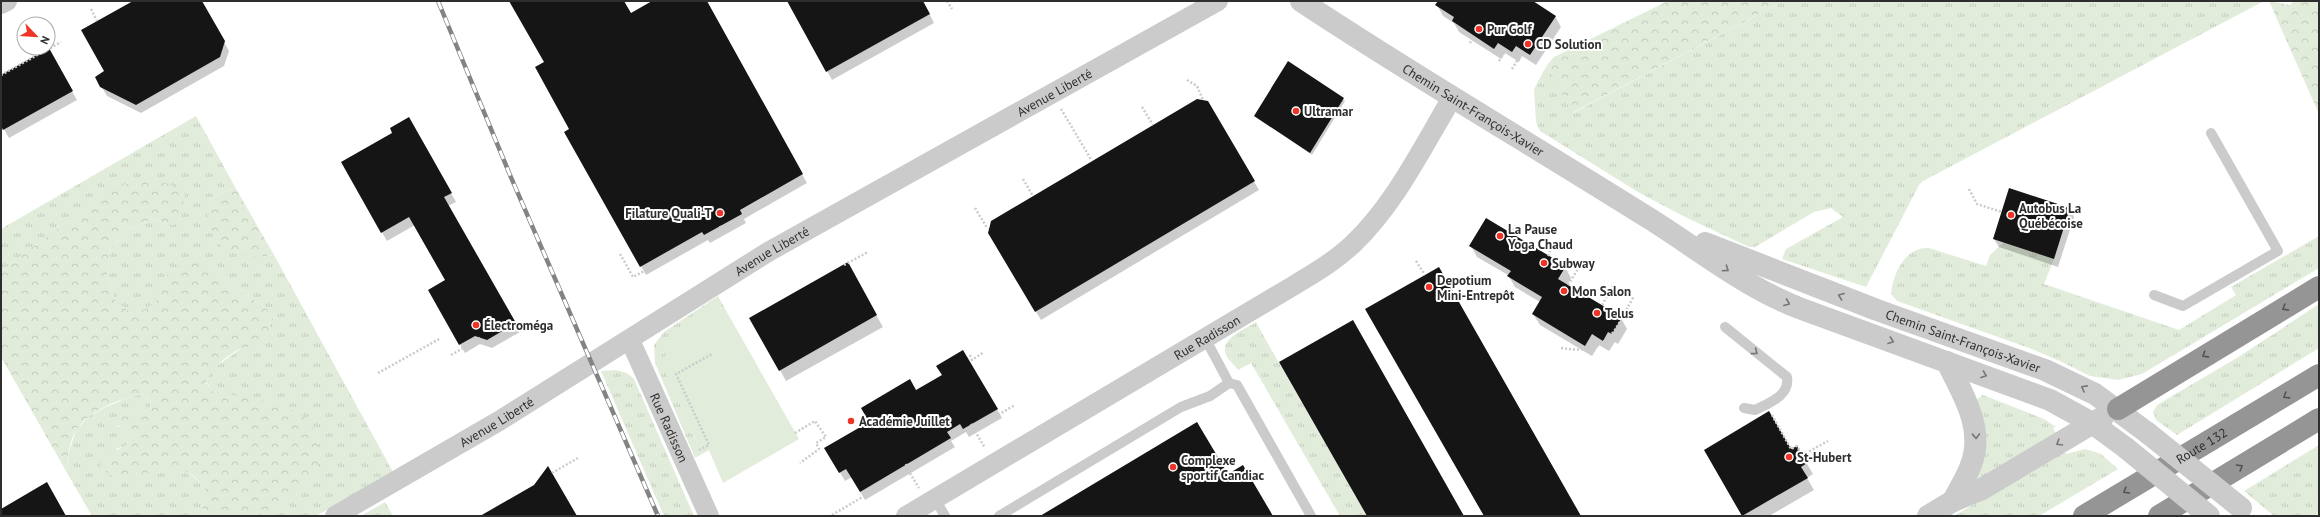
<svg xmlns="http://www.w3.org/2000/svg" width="2320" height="517" font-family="'PT Sans',sans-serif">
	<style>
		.grass { fill: url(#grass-tufts) }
		.forest { fill: url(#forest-crowns) }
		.park { fill: #e2ecdb }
		.shadow { fill: #0003 }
		.building { fill: #151515 }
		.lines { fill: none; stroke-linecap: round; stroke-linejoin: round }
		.path { stroke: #cbcbcb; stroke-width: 2.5; stroke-dasharray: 2 2; stroke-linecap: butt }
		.service { stroke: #cbcbcb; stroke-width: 10 }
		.minor { stroke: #cbcbcb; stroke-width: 20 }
		.tertiary { stroke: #cbcbcb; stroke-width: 22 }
		.motorway { stroke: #959595; stroke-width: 22 }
		.rail-casing { stroke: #838383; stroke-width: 4.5 }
		.rail { stroke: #fff; stroke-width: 3; stroke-dasharray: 9; stroke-linecap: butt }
		.tertiary-bridge { stroke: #cbcbcb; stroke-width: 22 }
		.oneway { stroke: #757575 }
		.oneway2 { stroke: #525252 }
		.poi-dot { fill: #ef3427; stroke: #fff; stroke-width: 1.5 }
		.labels { text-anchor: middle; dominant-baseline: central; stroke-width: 4; stroke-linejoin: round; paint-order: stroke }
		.poi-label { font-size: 13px; font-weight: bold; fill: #2e2e2e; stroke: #fff; text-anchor: start }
		.street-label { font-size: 13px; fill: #2e2e2e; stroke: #fff }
	</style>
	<defs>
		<pattern id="grass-tufts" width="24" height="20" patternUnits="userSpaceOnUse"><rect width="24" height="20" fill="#e2ecdb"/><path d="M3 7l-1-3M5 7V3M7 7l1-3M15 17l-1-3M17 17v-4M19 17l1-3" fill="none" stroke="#c2cbbc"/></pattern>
		<pattern id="forest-crowns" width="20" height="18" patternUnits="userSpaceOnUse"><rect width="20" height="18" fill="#e2ecdb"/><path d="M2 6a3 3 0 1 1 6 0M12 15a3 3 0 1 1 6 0" fill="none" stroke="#c2cbbc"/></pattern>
	</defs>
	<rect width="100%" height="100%" fill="#fff"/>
	<path class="grass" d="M1784,1H2264L1923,181L1919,185L1866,287L1782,259L1786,249L1843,217L1831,208L1814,212L1755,247H1749L1685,217L1638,192L1540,131L1536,122L1534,89L1547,65L1573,113Z
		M196,116L235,187L210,199L259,257L274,255L393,472L316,516H254L285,498L303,416L283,407L212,391L206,381L212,369L249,343L267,337L265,307L242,293L224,277L161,281L157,303L133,315L115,300L107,276L110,250L128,230L152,219L173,225L185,194L16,259L1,272V229Z
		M2319,236V268L2142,374L2118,380L2090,376L2060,361L2029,348L1897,301L1891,294C1893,273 1906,246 1929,248L1986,266L1990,255L2004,242L2054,259L2044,284L2179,330L2236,295L2231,287Z
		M718,296L724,307L672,336L663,365L702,454L695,458L655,363L654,345L664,332Z
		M2319,304V348L2177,435L2156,420L2153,412L2157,405L2240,356Z
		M1256,322L1263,335L1367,516H1340L1251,363L1238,370C1235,365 1228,360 1226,355C1219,338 1246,329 1256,322Z
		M616,370L627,373L634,379L694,516H664L601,371Z
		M143,394L150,400L151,408L142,413H126L117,426L129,430L135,436L129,445L116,449L126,481C140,476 155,464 170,465C182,466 207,483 207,495C207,499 204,503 202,507L206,516H92L66,471L69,452L76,430L89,416L106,407L129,397Z
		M1983,395L2044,419L2056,427L2053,428L2057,435L1977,480C1989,452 1989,427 1977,399Z
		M2319,445V513L2314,516H2274L2244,491Z
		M2085,449L2101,454L2118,469L2039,516H1954L2064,450L2066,454Z
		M385,502L393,516H361Z"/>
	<path class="forest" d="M1668,1H1784L1572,113L1547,65L1554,57Z
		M2269,1L2290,5L2294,1H2319V114Z
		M147,180L169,184L185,194L181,214L173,225L152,219L128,230L110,250L107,276L115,300L133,315L156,303L161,281L177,266L193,261L224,277L242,293L265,307L273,318L267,337C245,345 215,359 206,382L212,391C235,396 285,402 303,416C316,427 326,455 316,471C309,482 267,512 255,516C244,517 219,516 206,516L202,507C208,495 208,490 198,480C194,475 189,473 183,470C154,457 149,480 126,481C114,481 108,473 100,466C110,448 125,451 134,436C128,430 119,429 115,421L126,413H142L151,408L150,400L143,394C121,398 90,410 77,429C69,440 68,458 66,471L1,357V272L16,259L119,186Z
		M235,187L274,255L259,257L225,252C213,234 204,221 210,199Z"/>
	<path class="park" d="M724,307L799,439L723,483L709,450L702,454L662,365L671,336Z"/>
	<path class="shadow" d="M135,1H201L229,51L224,66L141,113L107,96L96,77L105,72Z
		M511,1H623L630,14L654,1H706L807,183L744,219L746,223L710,243L708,240L646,275L566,132L571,130L545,63Z
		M788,1H923L934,23L832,80Z
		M1439,1H1531L1555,16L1561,27L1536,65L1522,56L1519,62L1505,53L1501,59L1459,32L1454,23L1443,16L1437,5Z
		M48,50L77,100L9,138L1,124V77Z
		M1288,63L1345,101L1312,155L1255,116Z
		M1207,102L1259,190L1041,320L989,233Z
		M408,118L456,202L448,206L520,332L492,348L480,344L465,353L429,290L446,280L415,225L387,241L342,163L394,133Z
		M2070,209L2074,217L2058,267L1999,247L1994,239Z
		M1471,246L1565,267L1571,278L1567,286L1621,318L1627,329L1618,344L1615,342L1609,351L1599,345L1592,356L1540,325L1533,314L1540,302L1515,287L1508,275L1477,257Z
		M847,264L883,327L786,381L751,318Z
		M963,351L1002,418L969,437L966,432L951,441L955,447L865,500L852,477L845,481L826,449L943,375Z
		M1797,447L1813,474L1807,478L1814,490L1769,516H1744L1705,450H1791Z"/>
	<path class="building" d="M133,1H202L225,41L220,57L136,105L100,87L95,77L104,71L81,30Z
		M509,1H624L631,13L652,1H707L803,174L740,210L742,214L704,235L702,232L640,267L564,132L569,129L535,67L544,62Z
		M787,1H923L930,14L826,72Z
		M1438,1H1533L1556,16L1530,55L1516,46L1512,52L1498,43L1494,49L1452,21L1454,17L1435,5Z
		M49,48L73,91L3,130L1,126V75Z
		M1288,61L1344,98L1310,153L1254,116Z
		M1197,99L1208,101L1255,181L1035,312L988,233L991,221Z
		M409,117L452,193L444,197L516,323L487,340L475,336L459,345L428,290L445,280L409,217L381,233L341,162L392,133L390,128Z
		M2009,188L2070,208L2054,259L1993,239Z
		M1486,218L1566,266L1558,279L1622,317L1612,334L1608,332L1603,341L1592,334L1585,346L1532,314L1542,297L1507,276L1511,271L1469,246Z
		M848,262L877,315L779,371L749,318Z
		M1439,267L1581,516H1484L1365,309Z
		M1353,320L1464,516H1367L1279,362Z
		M963,350L998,409L963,429L960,424L947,432L951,438L860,492L846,469L839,473L824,448L869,422L861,408L910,379L916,390L942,375L936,366Z
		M1769,411L1791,449L1797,446L1807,463L1801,467L1808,478L1742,516L1704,450Z
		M1197,422L1228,474L1243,465L1273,516H1040Z
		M548,466L577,516H480L534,485Z
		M47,482L66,516H1V509Z"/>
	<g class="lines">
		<path class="path" d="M947,1L952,9
			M91,9L97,21
			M1470,43L1474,36
			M1499,61L1507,48
			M1512,69L1523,51
			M1,75L61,42
			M1187,80L1197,86L1203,100
			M1142,107L1153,125
			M1061,109L1092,161
			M1023,179L1033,196
			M1969,189L1977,204L2002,212
			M975,208L986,226L989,228
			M720,226L722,230
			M1511,234L1516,225
			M620,254L633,277L735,223
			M1548,256L1552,247
			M1416,261L1425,275
			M844,265L868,252
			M1568,285L1581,264
			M1602,305L1614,284
			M1561,348C1609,356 1614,331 1634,296
			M451,355L480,338
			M970,355L972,360L984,352
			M378,373L441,338
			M1772,415L1791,449L1797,446L1802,455L1828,441
			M971,424L985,448
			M974,429L1015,405
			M795,433L815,421L826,437L816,443L819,449L800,463
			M699,450L709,445L676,374L712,354
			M906,464L908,470
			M552,473L578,458
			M832,515L908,470L919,488"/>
		<path class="service" d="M2154,295L2183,306L2278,251L2211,133
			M1725,327L1787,377C1790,396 1769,403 1755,410L1744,408
			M1205,338L1229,383L1237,385L1311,516
			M935,499L945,516
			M999,516L1181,407L1210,396L1229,383"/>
		<g class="minor">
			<path d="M1,4L7,1"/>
			<path id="s1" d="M630,340L709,516"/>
			<path id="s2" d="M335,516L499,421L768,252L1218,1"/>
			<path id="s3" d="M906,516L1293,286C1314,273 1335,261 1353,244C1395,204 1422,148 1452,98"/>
		</g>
		<g class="tertiary">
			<path id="s4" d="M1301,1C1414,76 1531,144 1647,217C1697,248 1743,286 1799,308L2050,400L2092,423L2126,448"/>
			<path id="s5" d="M1705,243L1877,310L2045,370L2095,394L2149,434"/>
			<path d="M1947,362C1963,395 1985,428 1971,465C1967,477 1959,489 1953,501"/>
			<path d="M1928,516L1953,501L1982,489L2103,417"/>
		</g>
		<g class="motorway">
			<path d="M2118,409L2319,287"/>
			<path id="s6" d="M2084,516L2319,375"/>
			<path d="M2159,516L2319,419"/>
		</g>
		<defs>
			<path id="rail" d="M438,1L510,175L658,516"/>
		</defs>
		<use href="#rail" class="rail-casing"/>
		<use href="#rail" class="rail"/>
		<path class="tertiary-bridge" d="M2149,434L2241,508
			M2126,448L2209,516"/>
	</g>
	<defs><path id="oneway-chevron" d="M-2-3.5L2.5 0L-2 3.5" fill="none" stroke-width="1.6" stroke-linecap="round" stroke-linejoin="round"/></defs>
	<g class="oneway">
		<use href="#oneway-chevron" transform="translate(1726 269) rotate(34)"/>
		<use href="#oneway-chevron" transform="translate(1841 296) rotate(-159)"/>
		<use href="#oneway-chevron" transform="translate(1787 303) rotate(22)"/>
		<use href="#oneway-chevron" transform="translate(1891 341) rotate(20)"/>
		<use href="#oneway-chevron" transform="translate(1755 352) rotate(37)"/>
		<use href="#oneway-chevron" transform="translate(1984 375) rotate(20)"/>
		<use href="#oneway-chevron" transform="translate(2084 388) rotate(-152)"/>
		<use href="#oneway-chevron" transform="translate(1976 436) rotate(88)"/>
		<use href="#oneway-chevron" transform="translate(2059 443) rotate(149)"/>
	</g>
	<g class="oneway2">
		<use href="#oneway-chevron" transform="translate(2285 308) rotate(149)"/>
		<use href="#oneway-chevron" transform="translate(2205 355) rotate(148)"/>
		<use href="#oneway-chevron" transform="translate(2286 396) rotate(148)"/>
		<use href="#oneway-chevron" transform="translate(2240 467) rotate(-31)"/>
		<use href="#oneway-chevron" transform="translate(2126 491) rotate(149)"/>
	</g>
	<g class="poi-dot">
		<circle cx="1479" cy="29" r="4"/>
		<circle cx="1528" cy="44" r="4"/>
		<circle cx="1296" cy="111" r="4"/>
		<circle cx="720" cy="213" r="4"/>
		<circle cx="2011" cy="215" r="4"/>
		<circle cx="1500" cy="236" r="4"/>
		<circle cx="1544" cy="263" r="4"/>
		<circle cx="1429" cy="287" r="4"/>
		<circle cx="1564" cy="291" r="4"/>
		<circle cx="1597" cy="313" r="4"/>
		<circle cx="476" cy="325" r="4"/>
		<circle cx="851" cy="421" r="4"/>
		<circle cx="1789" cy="457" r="4"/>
		<circle cx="1173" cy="467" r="4"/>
	</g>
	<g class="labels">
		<g class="poi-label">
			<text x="1487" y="29">Pur Golf</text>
			<text x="1536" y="44">CD Solution</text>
			<text x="1304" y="111">Ultramar</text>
			<text x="2019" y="208">Autobus La<tspan x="2019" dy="15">Québécoise</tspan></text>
			<text x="712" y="213" text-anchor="end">Filature Quali-T</text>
			<text x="1508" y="229">La Pause<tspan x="1508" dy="15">Yoga Chaud</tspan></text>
			<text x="1552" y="263">Subway</text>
			<text x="1437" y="280">Depotium<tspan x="1437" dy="15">Mini-Entrepôt</tspan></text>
			<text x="1572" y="291">Mon Salon</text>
			<text x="1605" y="313">Telus</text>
			<text x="484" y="325">Électroméga</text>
			<text x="859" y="421">Académie Juillet</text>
			<text x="1797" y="457">St-Hubert</text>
			<text x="1181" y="460">Complexe<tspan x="1181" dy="15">sportif Candiac</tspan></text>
		</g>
		<g class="street-label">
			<text stroke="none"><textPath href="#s2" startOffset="835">Avenue Liberté</textPath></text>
			<text stroke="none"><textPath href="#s4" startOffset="204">Chemin Saint-François-Xavier</textPath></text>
			<text stroke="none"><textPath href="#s2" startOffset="511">Avenue Liberté</textPath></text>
			<text stroke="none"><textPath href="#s3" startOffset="350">Rue Radisson</textPath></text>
			<text stroke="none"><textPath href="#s5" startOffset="276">Chemin Saint-François-Xavier</textPath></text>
			<text stroke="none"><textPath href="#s2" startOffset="187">Avenue Liberté</textPath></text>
			<text stroke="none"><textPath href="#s1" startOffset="96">Rue Radisson</textPath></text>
			<text stroke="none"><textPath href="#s6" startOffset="137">Route 132</textPath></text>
		</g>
	</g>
	<rect width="2320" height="517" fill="none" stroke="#2e2e2e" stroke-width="4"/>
	<g transform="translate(36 36) rotate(115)"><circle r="19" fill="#ffffff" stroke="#ababab"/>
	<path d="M0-3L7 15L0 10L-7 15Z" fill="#ef3427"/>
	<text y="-6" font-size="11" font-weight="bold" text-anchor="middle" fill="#2e2e2e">N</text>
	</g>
</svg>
